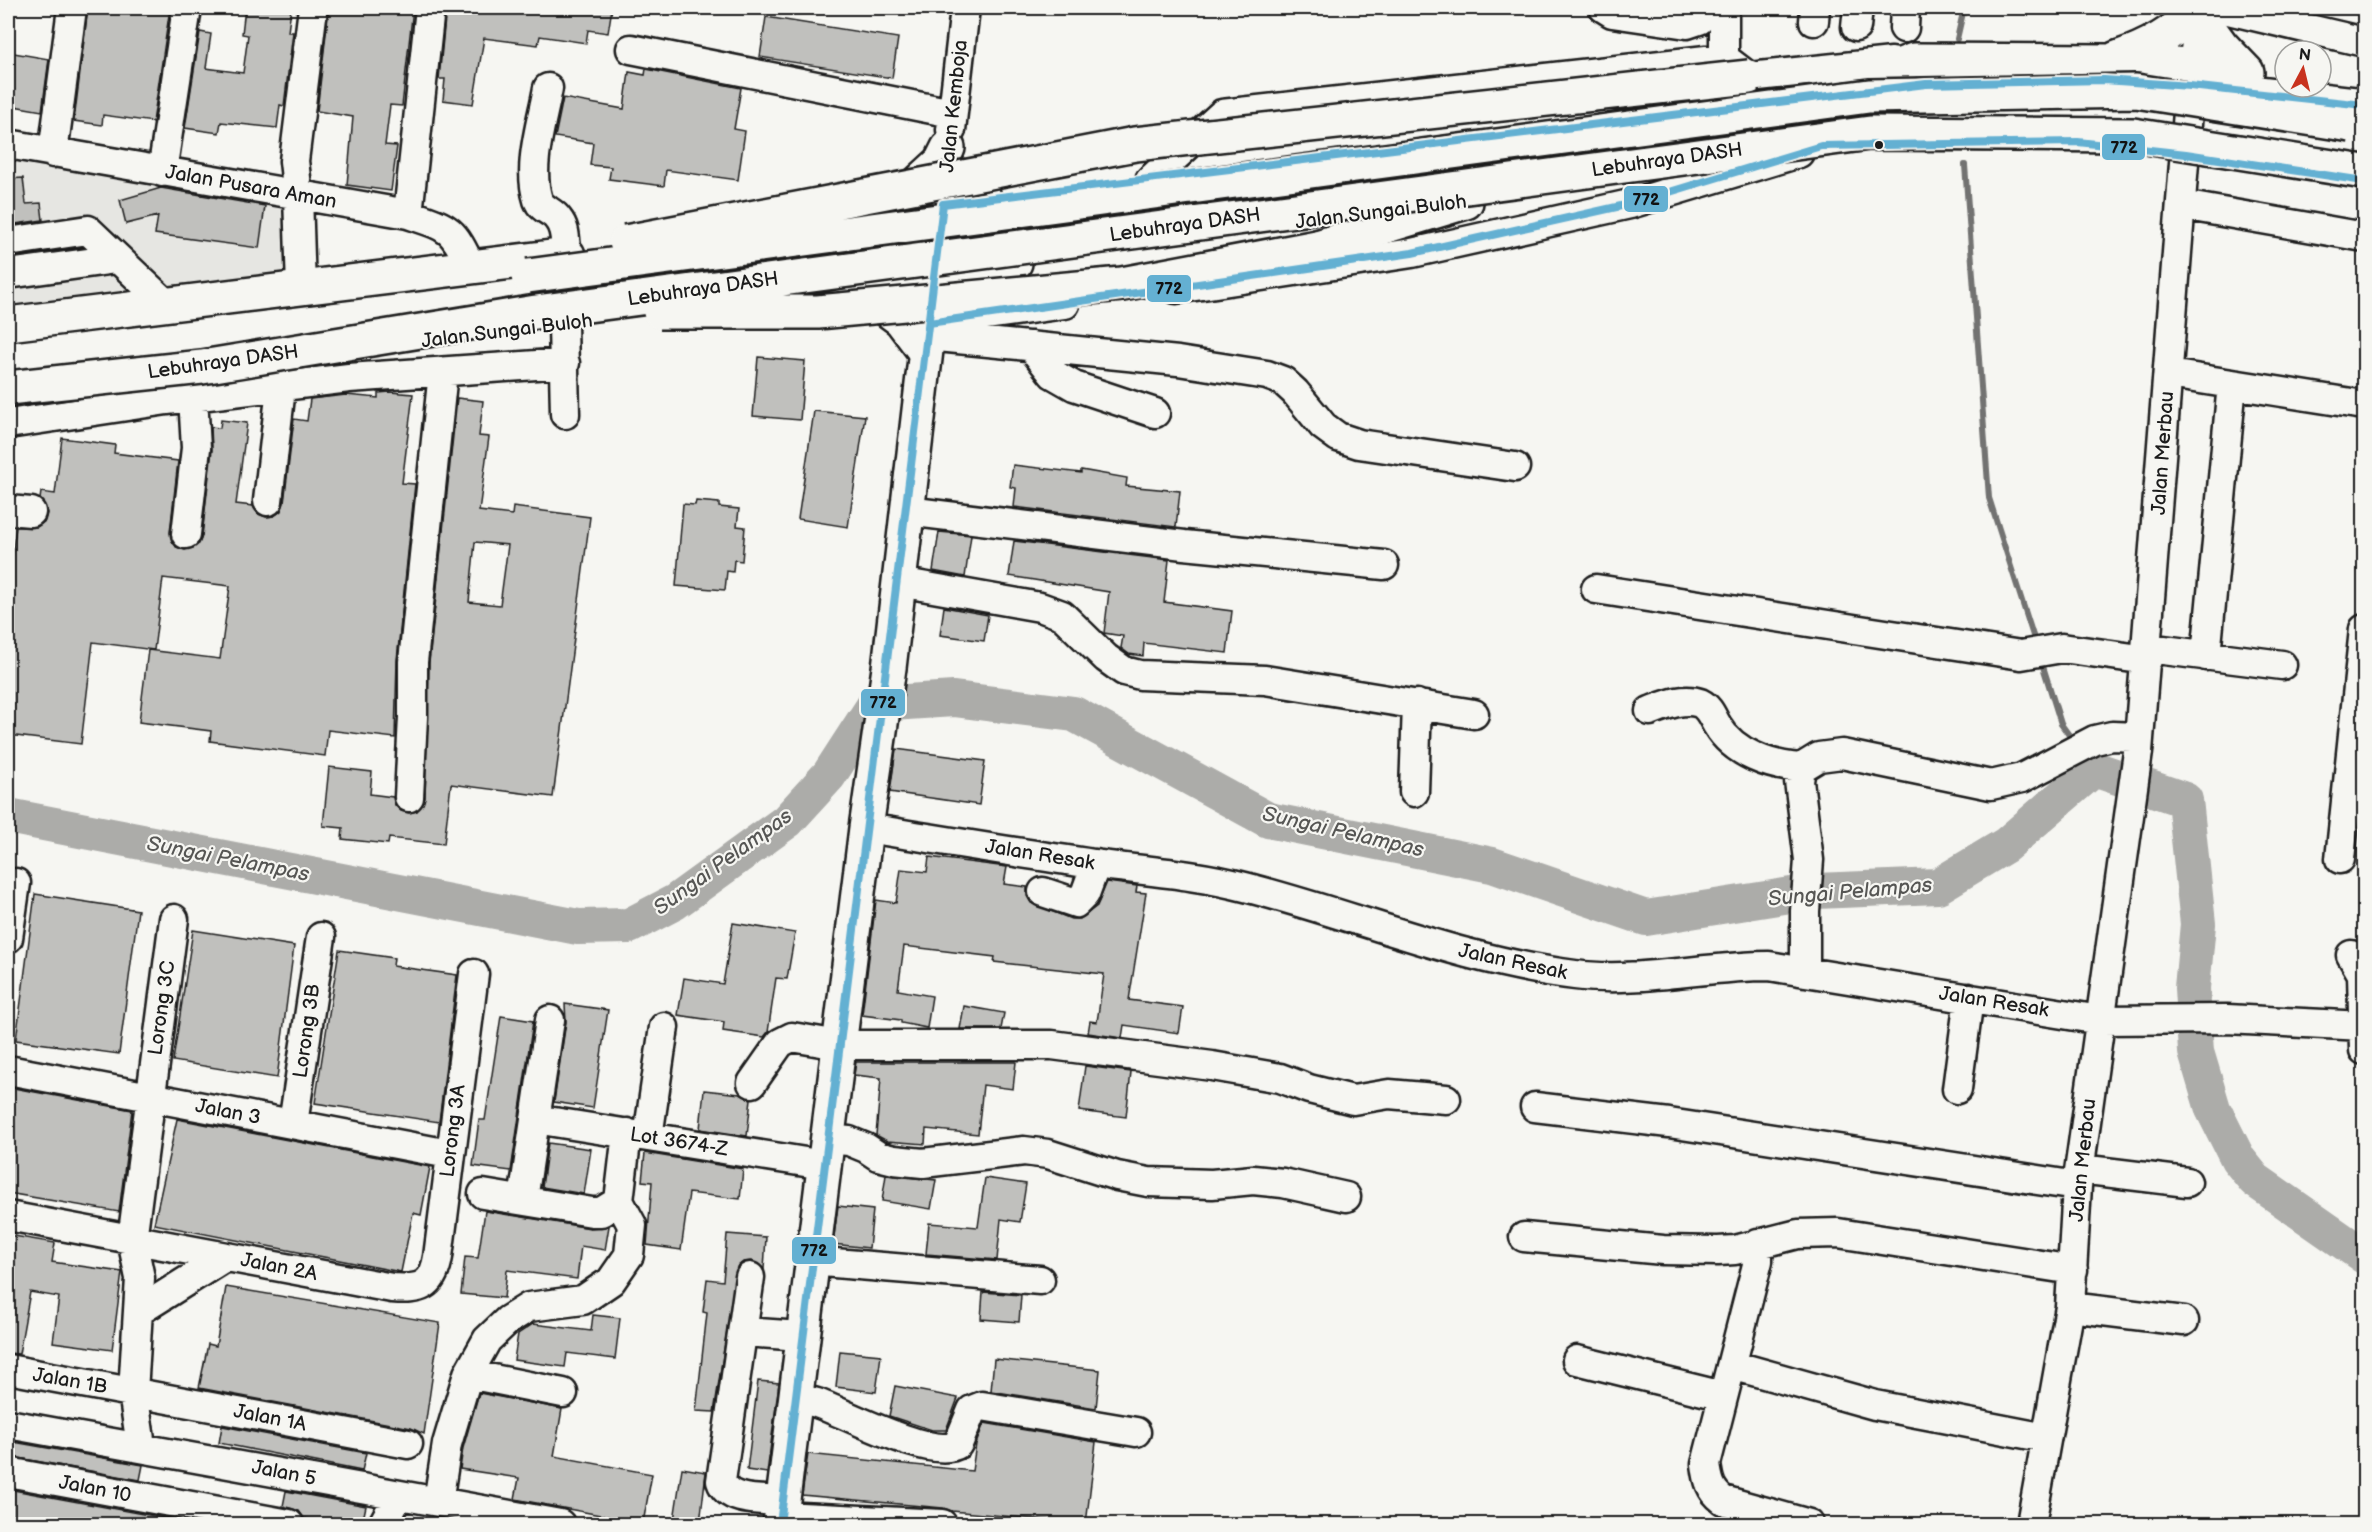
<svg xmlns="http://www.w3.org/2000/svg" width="2372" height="1532" font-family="'Balsamiq Sans',sans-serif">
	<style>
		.built { fill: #e6e6e2 }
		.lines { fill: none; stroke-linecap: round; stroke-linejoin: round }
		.stream { stroke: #727271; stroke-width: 6 }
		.river { stroke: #acaca9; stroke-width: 36 }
		.building { fill: #c0c0bd; stroke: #1c1c1c; stroke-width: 1.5; fill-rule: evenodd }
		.minor-casing { stroke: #1c1c1c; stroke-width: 33 }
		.major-casing { stroke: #1c1c1c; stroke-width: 38 }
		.highway-casing { stroke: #1c1c1c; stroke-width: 38 }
		.minor { stroke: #f6f6f2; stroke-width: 28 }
		.major { stroke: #f6f6f2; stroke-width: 33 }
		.highway { stroke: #f6f6f2; stroke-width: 33 }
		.highway-bridge-casing { stroke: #1c1c1c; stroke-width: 38; stroke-linecap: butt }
		.highway-bridge { stroke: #f6f6f2; stroke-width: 33 }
		.bus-1-casing { stroke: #f6f6f2; stroke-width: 12 }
		.bus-1 { stroke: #64b0d2; stroke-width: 8 }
		.bus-dot { fill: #1c1c1c; stroke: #f6f6f2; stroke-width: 2 }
		.labels { text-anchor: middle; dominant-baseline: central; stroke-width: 4.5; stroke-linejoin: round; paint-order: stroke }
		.street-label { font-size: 20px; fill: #1c1c1c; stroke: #f6f6f2 }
		.water-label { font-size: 21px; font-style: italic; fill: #565654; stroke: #f6f6f2 }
		.line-badge { stroke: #f6f6f2; stroke-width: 2 }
		.pale-badge-label { font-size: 16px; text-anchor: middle; font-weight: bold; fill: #111 }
	</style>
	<rect width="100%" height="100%" fill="#f6f6f2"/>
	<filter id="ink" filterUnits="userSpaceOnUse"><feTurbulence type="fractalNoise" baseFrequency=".0167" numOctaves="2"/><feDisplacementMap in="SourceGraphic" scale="12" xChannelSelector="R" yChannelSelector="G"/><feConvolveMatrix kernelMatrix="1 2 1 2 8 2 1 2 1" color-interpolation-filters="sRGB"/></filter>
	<g filter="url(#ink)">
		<path class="built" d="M8,150L289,200L293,272L8,308Z"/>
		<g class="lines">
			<path class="stream" d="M1957,39L1964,8
				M1965,165L1989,498L2036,645
				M2041,660L2061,724L2074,742
				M2084,755L2094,769"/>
			<path class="river" d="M8,816L578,927L629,926L675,902L787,821L829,775L875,704L954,699L1074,714L1268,820L1492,865L1646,918L1816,891L1938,886L2006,845L2094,769L2185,800L2198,924L2192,988L2196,1052L2213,1109L2238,1159L2255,1180L2364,1256"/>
		</g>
		<path class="building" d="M88,8H170L153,122L103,115L102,125L74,121Z
			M245,8H291L288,32H293L284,106L280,105L277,128L221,122L219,133L185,128L200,32L211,34L206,68L243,73L248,35L242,34Z
			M329,8H413L402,106L390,105L385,145L397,146L391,191L347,185L353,117L317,111Z
			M446,8H612L608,33L588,30L586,43L540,36L538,45L484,38L473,104L443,100L445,79H439Z
			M766,17L898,38L892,78L760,57Z
			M8,52L49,59L42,111L8,105Z
			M646,69L741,88L734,129L745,131L738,180L666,170L664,186L609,179L611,167L590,165L593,143L555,137L563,98L624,109L629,72L645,75Z
			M23,178L26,204L41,203L43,220L8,225V179Z
			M161,188L265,206L259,248L155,234L158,216L126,224L120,200Z
			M758,357L805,361L800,420L753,416Z
			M390,392L413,394L402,483L415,484L397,660L395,738L328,730L325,756L210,741L211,731L139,722L148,650L220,659L230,586L163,578L154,650L93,642L81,744L8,735V588L16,527H37L45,521L47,513L40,499L41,492L55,494L62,438L115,445L114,453L178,461L170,533L176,547L185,550L199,544L202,536L212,450L211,427L220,428L221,420L247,423L236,504L253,506L258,514L266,517L274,516L281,511L284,503L294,419L307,421L310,399L346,395L378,398V393Z
			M457,398L483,401L479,436L489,437L479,511L512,515L513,507L590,517L553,797L451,784L444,844L389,838L388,844L342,839L343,828L323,826L329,767L372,772L370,794L393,797L395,805L401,811L409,813L417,811L425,798L429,663ZM475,542L508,545L500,605L469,602Z
			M814,411L865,416L848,527L798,519Z
			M1013,465L1081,473V470L1127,478L1126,486L1180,491L1176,527L1014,507L1016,488L1010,487Z
			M696,501L719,503V507L739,509L737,526L745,527L742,561L734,560L733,572L727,571L725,590L676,586L683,504L695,505Z
			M939,532L971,535L965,577L933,571Z
			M1014,541L1169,560L1164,602L1232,611L1227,653L1144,643L1143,656L1129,654L1121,648L1123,636L1104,633L1109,592L1009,576Z
			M944,607L988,615L984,641L940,635Z
			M896,749L985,761L979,805L890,792Z
			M929,857L1007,867L1004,884L1027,887V896L1031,903L1071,919H1080L1097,906L1107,882L1137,886L1136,892L1146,893L1129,1000L1183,1007L1179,1033L1124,1025L1122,1038L1088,1033L1090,1021L1097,1022L1104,974L994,962L995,957L904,946L898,990L932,996L927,1028L901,1023V1020L862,1015L876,900L896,903L901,869L927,872Z
			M35,894L138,910L119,1054L16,1040Z
			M733,923L795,933L787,979L776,978L768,1032L764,1037L723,1031L724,1022L678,1015L684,978L723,984Z
			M193,930L294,946L277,1078L173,1061Z
			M339,950L394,958L393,966L457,975L439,1122L315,1103Z
			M565,1004L608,1010L593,1108L554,1102L566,1022Z
			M964,1006L1004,1013L1001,1029H960Z
			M501,1016L533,1021L511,1171L473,1166L479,1120H485Z
			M856,1062H1016L1013,1089L983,1085L978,1134L926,1129L925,1144L887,1141L876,1135L881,1078L854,1075Z
			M1085,1066L1131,1072L1126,1117L1079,1111Z
			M8,1087L132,1110L119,1212L8,1193Z
			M704,1090L740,1094L751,1099L747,1136L700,1129Z
			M177,1119L430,1167L421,1215L413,1213L401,1272L154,1224Z
			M548,1143L591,1149L584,1194L542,1187Z
			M645,1153L743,1169L740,1199L689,1193L681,1250L647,1245L652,1182L642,1181Z
			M886,1175L936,1180L931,1209L882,1201Z
			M985,1178L1026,1184L1020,1222L1001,1219L997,1260L926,1254L929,1223L978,1227Z
			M838,1206L873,1210L869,1248L833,1244Z
			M485,1211L590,1228L609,1226L605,1250L581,1246L577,1279L507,1270L504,1298L461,1294L465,1257L478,1258Z
			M727,1234L766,1237L764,1269L752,1261L743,1262L737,1267L714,1412L696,1411L707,1313L703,1312L707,1279L723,1281Z
			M8,1235L55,1243L52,1262L122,1272L112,1350L53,1342L59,1297L30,1292L19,1354L8,1353Z
			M226,1287L440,1323L424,1434L411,1428L199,1388L208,1344L216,1346Z
			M983,1292L1021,1295L1019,1322L981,1319Z
			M593,1315L620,1318L615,1359L567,1353L565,1367L514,1360L518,1334L533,1324L591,1331Z
			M840,1351L881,1355L876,1392L836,1387Z
			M994,1359L1100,1370L1096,1408L991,1391Z
			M758,1381L779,1383L767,1473L747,1470Z
			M895,1386L958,1398L946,1430H932L889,1416Z
			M479,1393L562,1409L554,1456L652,1474L643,1523L515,1499L519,1478L460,1469L463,1448Z
			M984,1423L1096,1442L1086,1524L952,1511L943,1508L802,1495L808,1454L972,1471L976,1444Z
			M222,1426L366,1453L362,1471L219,1443Z
			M8,1441L143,1465L140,1480L8,1456Z
			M682,1468L706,1472L700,1523L674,1520Z
			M8,1489L186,1522V1524H8Z
			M286,1491L366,1506L362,1524H342L304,1518L299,1511L283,1506Z"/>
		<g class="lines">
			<defs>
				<path id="minor" d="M1604,8L1612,13L1687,24L1699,20L1702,8
					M1724,8V58
					M2220,8L2364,42
					M1814,21L1815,8
					M1856,27L1858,8
					M1904,28L1905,8
					M631,49L952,113
					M548,88C542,122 527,166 538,200C542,210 553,211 558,219C567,230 564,242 567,255
					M951,130L965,8
					M8,144L408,214C450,228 452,227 471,267
					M53,153L72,8
					M162,172L187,8
					M1150,180L1222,114L1724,58L1749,77L1892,62
					M2182,205L2364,237
					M408,214L430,8
					M8,242L88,230L166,304
					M8,274L116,259
					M301,289L298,195L294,161L313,8
					M1176,289L1412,253L1630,204L1799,153
					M929,323L1065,304
					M563,324L565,414
					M927,336L1178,361L1267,375L1283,381L1295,392L1323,426L1338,437L1359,444L1515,467
					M1031,346L1053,374L1074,386L1155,413
					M2169,374L2364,405
					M8,424L167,400L349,378L565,363
					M268,501L281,388
					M8,510L31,512
					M907,511L1184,545L1384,565
					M186,534L196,448L193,397
					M899,582L1040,607L1062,615L1106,658L1124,671L1140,675L1265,680L1474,714
					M1596,589L2021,655L2062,648L2147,660
					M2148,648L2282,665
					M2206,656L2232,384
					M1650,711C1666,705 1684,697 1700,703C1710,708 1712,717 1717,725C1734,754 1771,766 1801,768
					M1414,792L1417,704
					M409,797L413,717V662L443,372
					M866,828C942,840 1018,853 1094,864C1144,871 1196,874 1245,887C1355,915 1462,961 1575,975C1638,983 1705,966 1769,966L2100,1020L2227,1019L2364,1026
					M2340,859L2364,629
					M1043,892L1076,903L1085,894L1096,864
					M8,938L16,883
					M2351,955L2362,974L2364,1050
					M1805,972V911L1809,860L1799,781L1801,768L1819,757L1842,754L1991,785L2022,778L2095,740L2112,736L2139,737
					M8,1070L449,1154
					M752,1083L780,1043L792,1037L839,1045H1052L1212,1066L1280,1078L1309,1089L1353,1100L1389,1094L1446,1099
					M1957,1089L1969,998
					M1535,1107L1669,1123L2077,1186
					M535,1119L824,1165
					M293,1124L321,937
					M648,1137L664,1027
					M827,1139L849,1141L866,1148L878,1156L894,1160L923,1163L1024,1151L1048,1154L1117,1176L1148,1182L1212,1184L1253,1180L1283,1183L1346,1197
					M2080,1169L2187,1182
					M483,1194L592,1212H601L619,1201
					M523,1200L550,1020
					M8,1216L392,1288C420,1290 433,1287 438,1257L474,974
					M1524,1237L1663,1250L1718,1251L1735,1250L1798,1234L1838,1233L2073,1270
					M1758,1243V1261L1706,1464C1708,1480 1710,1490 1723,1500L1809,1524
					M810,1261L1040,1280
					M750,1277L721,1481C728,1503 763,1499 783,1501
					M2070,1307L2184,1321
					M139,1311L225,1257
					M744,1332L801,1336
					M1577,1360L1723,1396
					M1732,1365L1875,1405L2046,1438
					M8,1369L408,1444
					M468,1374L563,1393
					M795,1399C802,1400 810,1401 817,1403C845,1413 933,1461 958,1444L972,1410L982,1406L1136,1432
					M8,1424L560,1524
					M141,1446L133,1392L140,1278L132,1240L174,919
					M8,1472L289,1524
					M438,1502L447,1444L468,1374L487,1340L508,1320L529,1307L583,1300L611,1281L629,1255L632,1225L619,1201L627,1133
					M781,1516L942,1524
					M383,1524L399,1495
					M2031,1524L2070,1307L2077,1186L2138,752L2190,86L2201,8"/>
				<path id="major" d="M780,1524L866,828L889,668L943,204"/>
				<path id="highway" d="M2200,16L2222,46L2247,72
					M2117,58C2149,47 2175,33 2198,8
					M2205,87L2364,105
					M1821,96L1914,60L2110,61L2193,65L2241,71
					M905,195L941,162L948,148
					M824,218L985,199
					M1317,247L1466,202
					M867,295L901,320L925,352
					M739,301L1015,263
					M8,324L568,255"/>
			</defs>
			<use href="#minor" class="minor-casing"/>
			<use href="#major" class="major-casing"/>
			<use href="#highway" class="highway-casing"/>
			<use href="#minor" class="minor"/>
			<use href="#major" class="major"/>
			<use href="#highway" class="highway"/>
			<defs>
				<path id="highway-bridge" d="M626,242L1135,144L1749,77
					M528,276L1869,96L2136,91L2351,125
					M660,312H818L1122,284L1317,247
					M8,388L202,367L536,312L1870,133L2133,135L2364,172"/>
			</defs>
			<use href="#highway-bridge" class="highway-bridge-casing"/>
			<use href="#highway-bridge" class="highway-bridge"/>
			<defs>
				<path id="bus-1" d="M929,323L1412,253L1630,204L1821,146L2078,142L2186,154L2364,181
					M780,1524C834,1084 892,644 943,204L1926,84L2104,80L2190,86L2364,105"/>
			</defs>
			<use href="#bus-1" class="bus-1-casing"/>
			<use href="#bus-1" class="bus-1"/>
		</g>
	</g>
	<circle class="bus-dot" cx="1879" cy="145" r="5"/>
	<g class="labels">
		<g class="street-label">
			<text transform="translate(954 106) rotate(-84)">Jalan Kemboja</text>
			<text transform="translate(1667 160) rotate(-8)">Lebuhraya DASH</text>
			<text transform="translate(251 187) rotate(10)">Jalan Pusara Aman</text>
			<text transform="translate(1381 212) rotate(-7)">Jalan Sungai Buloh</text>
			<text transform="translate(1185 225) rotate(-8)">Lebuhraya DASH</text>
			<text transform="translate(703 289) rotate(-8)">Lebuhraya DASH</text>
			<text transform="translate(507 331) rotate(-7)">Jalan Sungai Buloh</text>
			<text transform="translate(223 362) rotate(-8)">Lebuhraya DASH</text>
			<text transform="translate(2163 453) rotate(-86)">Jalan Merbau</text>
			<text transform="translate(1040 855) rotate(9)">Jalan Resak</text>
			<text transform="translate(1513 962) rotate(12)">Jalan Resak</text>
			<text transform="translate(1994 1002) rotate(9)">Jalan Resak</text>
			<text transform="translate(162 1008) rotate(-82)">Lorong 3C</text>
			<text transform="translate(307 1031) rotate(-82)">Lorong 3B</text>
			<text transform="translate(228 1112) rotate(11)">Jalan 3</text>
			<text transform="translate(453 1131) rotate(-83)">Lorong 3A</text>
			<text transform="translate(679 1142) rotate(9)">Lot 3674-Z</text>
			<text transform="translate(2083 1160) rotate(-84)">Jalan Merbau</text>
			<text transform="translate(279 1267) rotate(11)">Jalan 2A</text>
			<text transform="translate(70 1381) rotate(10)">Jalan 1B</text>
			<text transform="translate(270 1418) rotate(11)">Jalan 1A</text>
			<text transform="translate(284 1473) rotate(11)">Jalan 5</text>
			<text transform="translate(95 1489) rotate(11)">Jalan 10</text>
		</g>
		<g class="water-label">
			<text transform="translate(1343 832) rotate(13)">Sungai Pelampas</text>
			<text transform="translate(228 859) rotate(11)">Sungai Pelampas</text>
			<text transform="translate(723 862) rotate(-36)">Sungai Pelampas</text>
			<text transform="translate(1850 892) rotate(-5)">Sungai Pelampas</text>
		</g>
	</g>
	<g class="line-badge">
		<rect x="2101" y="133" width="45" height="28" rx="6" fill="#64b0d2"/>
		<rect x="1623" y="185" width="46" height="28" rx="6" fill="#64b0d2"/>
		<rect x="1146" y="274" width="46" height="29" rx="6" fill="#64b0d2"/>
		<rect x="860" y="688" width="46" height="29" rx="6" fill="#64b0d2"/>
		<rect x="791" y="1236" width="46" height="29" rx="6" fill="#64b0d2"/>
	</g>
	<g class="pale-badge-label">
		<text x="2124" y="153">772</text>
		<text x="1646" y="205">772</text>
		<text x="1169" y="294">772</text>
		<text x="883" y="708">772</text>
		<text x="814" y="1256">772</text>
	</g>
	<rect width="2372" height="1532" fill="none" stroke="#f6f6f2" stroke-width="30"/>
	<rect x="15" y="15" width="2342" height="1502" fill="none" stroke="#1c1c1c" stroke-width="2" filter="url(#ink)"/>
	<g transform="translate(2303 69) rotate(7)"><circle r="28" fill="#f6f6f2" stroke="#9f9f9c" stroke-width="1.5"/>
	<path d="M0-4.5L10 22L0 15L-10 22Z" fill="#c8321e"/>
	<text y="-9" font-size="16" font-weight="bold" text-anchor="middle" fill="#1c1c1c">N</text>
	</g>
</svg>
